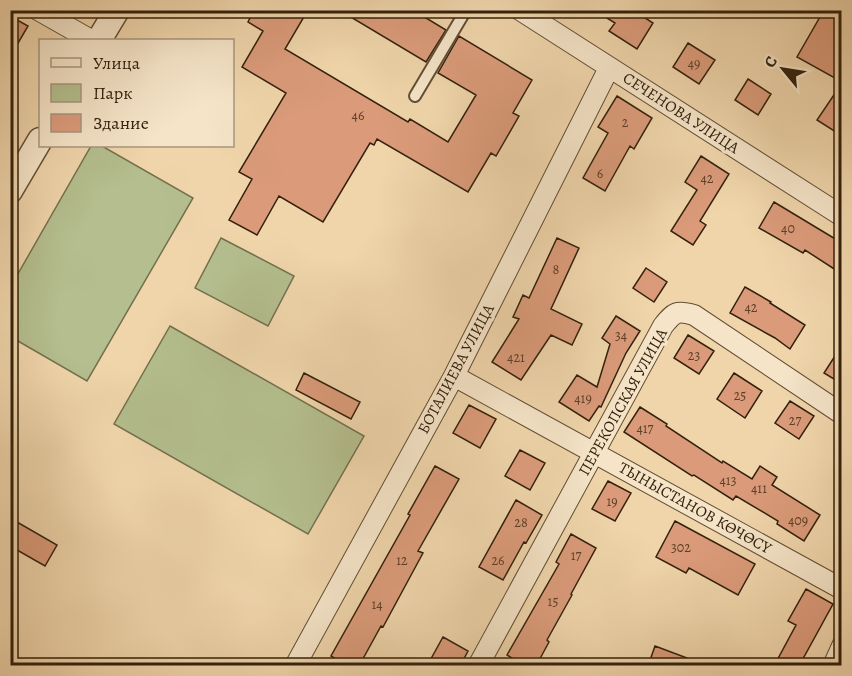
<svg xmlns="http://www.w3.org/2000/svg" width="852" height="676" font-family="Alegreya,serif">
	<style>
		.green { fill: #b4be8e; stroke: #74704e; stroke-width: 1.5 }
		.building { fill: #db9b7a; stroke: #33210d; stroke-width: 1.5 }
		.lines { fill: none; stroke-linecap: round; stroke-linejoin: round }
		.service-casing { stroke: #624e34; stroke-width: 14 }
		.minor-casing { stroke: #624e34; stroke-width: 22 }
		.tertiary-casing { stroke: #624e34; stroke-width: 27 }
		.service { stroke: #f5e4c8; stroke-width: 10 }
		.minor { stroke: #f5e4c8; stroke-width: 20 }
		.tertiary { stroke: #f5e4c8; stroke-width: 24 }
		.labels { text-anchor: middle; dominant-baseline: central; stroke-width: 6; stroke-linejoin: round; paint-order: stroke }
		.number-label { font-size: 14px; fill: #5d4028 }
		.street-label { font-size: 16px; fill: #33210d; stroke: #f5e4c8 }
	</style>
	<rect width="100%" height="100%" fill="#f0d5ab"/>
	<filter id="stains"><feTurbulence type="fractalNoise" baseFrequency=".00333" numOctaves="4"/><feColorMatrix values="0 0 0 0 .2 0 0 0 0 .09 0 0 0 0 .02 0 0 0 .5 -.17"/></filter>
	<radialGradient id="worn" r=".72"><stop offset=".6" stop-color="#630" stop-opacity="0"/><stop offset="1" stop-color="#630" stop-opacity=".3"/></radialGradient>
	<path class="green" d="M91,146H102L193,198L87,381L11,337V286Z
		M221,238L294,276L268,326L195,288Z
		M170,326L364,436L308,534L114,424Z"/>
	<path class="building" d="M254,10H308L285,49L408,122L410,119L448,142L476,95L438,73L459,36L532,80L513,113L519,116L496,156L491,153L468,192L377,139L374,145L370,143L323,222L279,196L257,235L229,220L252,179L239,172L286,93L242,67L263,31L248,22Z
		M339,10H413L446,30L426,62Z
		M594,10H633L653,23L637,49L609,31L615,23Z
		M824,10H836L842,14V82L797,57Z
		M10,16L28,26L10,57Z
		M688,43L715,60L699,84L673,67Z
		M748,79L771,94L758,115L735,100Z
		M842,83V136L817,120Z
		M617,96L652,118L634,149L630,146L605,191L583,178L608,133L598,127Z
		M701,156L729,174L700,221L706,225L693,245L671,231L697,190L685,182Z
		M774,202L842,243V274L805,250L803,253L759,228Z
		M557,238L579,248L551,309L582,324L572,345L551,335L521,380L492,362L519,319L513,317L523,295L529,298Z
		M646,268L667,282L654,302L633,288Z
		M745,287L771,302L770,303L805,325L790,349L775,338L730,313Z
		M616,316L640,331L626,353L601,407L599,406L589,421L559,402L577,375L597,387L610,344L602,338Z
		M688,335L714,351L699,374L674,358Z
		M842,345V384L824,373Z
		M304,373L360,402L351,419L296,390Z
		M734,373L762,391L745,418L717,399Z
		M790,401L814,416L799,439L775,423Z
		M469,405L496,419L480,448L453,433Z
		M640,407L667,424L666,426L722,463L723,461L752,479L760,466L777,477L772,485L820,515L804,541L777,524L778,521L736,496L733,500L694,475L692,476L624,432Z
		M520,450L545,463L530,490L505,476Z
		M435,466L459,479L418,551L423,553L383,627L381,626L359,666H347L331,656L410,515L408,514Z
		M608,481L631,493L615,521L592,509Z
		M516,500L542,515L526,543L524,542L503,580L479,567Z
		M10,518L57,545L45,566L10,546Z
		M675,521L755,564L738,595L689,568L686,573L656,557Z
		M571,534L596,548L571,594L572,595L547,640L549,642L536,666H525L507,655L559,564L556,562Z
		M806,589L833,604L799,666H774L796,625L788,621Z
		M443,637L468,651L460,666H427Z
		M655,646L703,664V666H648Z"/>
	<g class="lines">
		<defs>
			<path id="service" d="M415,96L466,10"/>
			<path id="minor" d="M38,10L91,40
				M520,10L842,216
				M454,376L842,589
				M295,666L454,376L609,68
				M478,666L663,326C674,312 677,310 694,315L842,414
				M833,666L842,646"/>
			<path id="tertiary" d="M99,40L117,10
				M10,191L40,140"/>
		</defs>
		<use href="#service" class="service-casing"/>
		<use href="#minor" class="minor-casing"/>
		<use href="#tertiary" class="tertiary-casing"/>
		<use href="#service" class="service"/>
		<use href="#minor" class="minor"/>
		<use href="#tertiary" class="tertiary"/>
	</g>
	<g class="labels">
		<g class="number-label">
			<text x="694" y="63">49</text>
			<text x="358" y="115">46</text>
			<text x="625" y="122">2</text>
			<text x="600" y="173">6</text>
			<text x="707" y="178">42</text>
			<text x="788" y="228">40</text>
			<text x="556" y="269">8</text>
			<text x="751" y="307">42</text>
			<text x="621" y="335">34</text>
			<text x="694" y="355">23</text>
			<text x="516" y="357">421</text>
			<text x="740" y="395">25</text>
			<text x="583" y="398">419</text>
			<text x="795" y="420">27</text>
			<text x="645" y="428">417</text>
			<text x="728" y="480">413</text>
			<text x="759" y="488">411</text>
			<text x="612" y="501">19</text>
			<text x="798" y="520">409</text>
			<text x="521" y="522">28</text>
			<text x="681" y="547">302</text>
			<text x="576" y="555">17</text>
			<text x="402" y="560">12</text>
			<text x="498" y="560">26</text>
			<text x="553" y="601">15</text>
			<text x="377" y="604">14</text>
		</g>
		<g class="street-label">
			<text transform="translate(681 113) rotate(33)">СЕЧЕНОВА УЛИЦА</text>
			<text transform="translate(456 369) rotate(-62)">БОТАЛИЕВА УЛИЦА</text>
			<text transform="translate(623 402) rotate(-61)">ПЕРЕКОПСКАЯ УЛИЦА</text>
			<text transform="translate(695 508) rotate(29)">ТЫНЫСТАНОВ КӨЧӨСҮ</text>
		</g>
	</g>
	<rect width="852" height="676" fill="none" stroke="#f0d5ab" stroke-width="36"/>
	<rect x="12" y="12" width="828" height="652" fill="none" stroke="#33210d" stroke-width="3"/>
	<rect x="18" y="18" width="816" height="640" fill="none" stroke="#33210d" stroke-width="1.5"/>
	<rect x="39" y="39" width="195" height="108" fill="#f5e4c8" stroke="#a7967d" stroke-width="1.5"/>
	<rect x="51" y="58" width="30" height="9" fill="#f5e4c8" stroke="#a7967d" stroke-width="1.5"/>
	<text x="93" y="69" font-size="18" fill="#33210d">Улица</text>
	<rect x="51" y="84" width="30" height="18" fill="#b4be8e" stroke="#a7967d" stroke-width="1.5"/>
	<text x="93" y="99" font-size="18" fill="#33210d">Парк</text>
	<rect x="51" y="114" width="30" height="18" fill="#db9b7a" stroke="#a7967d" stroke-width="1.5"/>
	<text x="93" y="129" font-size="18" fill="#33210d">Здание</text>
	<g transform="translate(783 69) rotate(300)" stroke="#f5e4c8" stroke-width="4.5" paint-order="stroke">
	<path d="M0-4.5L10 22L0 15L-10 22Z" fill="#33210d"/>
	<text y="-9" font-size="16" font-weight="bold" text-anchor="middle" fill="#33210d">С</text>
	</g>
	<rect width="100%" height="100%" filter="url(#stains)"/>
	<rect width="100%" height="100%" fill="url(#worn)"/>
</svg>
